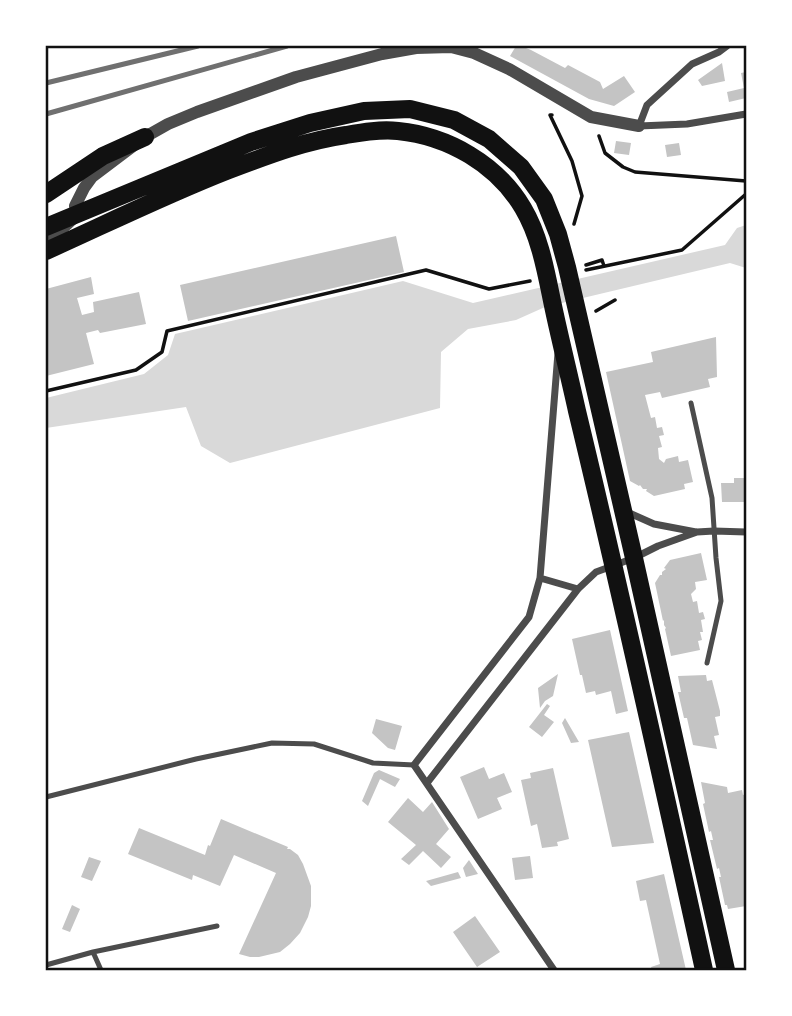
<svg xmlns="http://www.w3.org/2000/svg" width="792" height="1016" font-family="Lato,sans-serif">
	<style>
		.water { fill: #d9d9d9 }
		.building { fill: #c4c4c4 }
		.lines { fill: none; stroke-linecap: round; stroke-linejoin: round }
		.path { stroke: #111; stroke-width: 3.5 }
		.service { stroke: #4c4c4c; stroke-width: 5 }
		.minor { stroke: #4c4c4c; stroke-width: 7 }
		.tertiary { stroke: #4c4c4c; stroke-width: 12 }
		.primary { stroke: #111; stroke-width: 18 }
		.rail { stroke: #707070; stroke-width: 5 }
		.neatline { fill: none; stroke: #111; stroke-width: 2.5 }
	</style>
	<rect width="100%" height="100%" fill="#fff"/>
	<path class="water" d="M746,225V268L730,263L545,307L516,320L468,329L441,352L440,408L230,463L201,446L186,407L46,428V398L144,374L168,355L175,334L403,281L473,303L725,245L737,228Z"/>
	<path class="building" d="M516,46H521L531,50L565,68L568,65L600,82L603,89L624,76L635,92L614,106L589,99L510,56Z
		M722,63L725,81L702,86L698,80Z
		M746,72V98L729,102L727,92L744,88L741,73Z
		M616,141L631,143L629,155L614,153Z
		M679,143L681,155L667,157L665,145Z
		M396,236L404,272L188,321L180,285Z
		M91,277L94,294L77,298L82,315L94,312L93,302L139,292L146,324L100,333L98,330L86,333L94,364L46,376V289Z
		M716,337L717,377L708,379L710,387L662,398L660,392L645,395L651,418L655,417L657,428L662,427L664,435L659,436L662,447L658,448L659,459L664,463L666,459L678,456L679,462L688,460L693,482L684,484L685,489L654,496L646,491L647,489H643L640,485L639,486L630,481L606,372L653,362L651,352Z
		M734,478H746V502H722L721,483H734Z
		M701,553L707,580L695,582L696,589L691,594L693,602L697,601L699,613L703,612L705,619L701,620L703,632H700L702,640L698,641L700,650L671,656L665,629L666,628L664,625V620L663,621L655,583L660,575H662V572L666,569L664,568L670,560Z
		M610,630L628,711L616,714L611,691L596,695L595,691L586,693L582,675H580L572,639Z
		M558,674L553,696L545,701L540,708L538,688Z
		M706,675L707,681L712,680L720,711V716L715,717L719,735L714,736L717,749L693,745L687,718H684L678,692H681L678,676Z
		M547,704L550,706L544,715L554,722L542,737L529,727Z
		M565,718L579,742L571,743L562,723Z
		M376,719L402,726L395,750L388,748L372,733Z
		M629,732L654,843L612,847L588,740Z
		M484,767L489,779L504,773L512,792L497,798L502,809L478,819L460,777Z
		M553,768L569,839L557,842L558,846L542,848L537,824L531,826L521,780L531,778L530,773Z
		M379,770L400,779L395,787L380,779L368,806L362,801L374,773Z
		M701,782L727,787L728,793L742,790L743,795L746,794V906L728,909L727,905H725L719,877H721L719,868L717,869L710,840H713L711,831L709,832L703,804L705,803Z
		M408,798L423,812L432,802L449,829L436,844L451,857L441,868L423,851L409,865L401,859L416,845L388,822Z
		M221,819L288,847L287,849H290L298,855L303,864L311,886V906L308,917L300,933L290,944L280,952L259,957H250L239,954L276,873L234,855L220,886L193,875L192,880L128,854L139,828L205,855L208,845L210,846Z
		M530,856L533,878L515,880L512,858Z
		M89,857L101,861L92,881L81,877Z
		M469,860L478,874L466,877L463,868Z
		M458,872L461,878L431,886L426,881Z
		M664,874L672,909L686,970H652L651,967L660,964L646,900L640,901L636,881Z
		M72,905L80,909L70,932L62,929Z
		M475,916L500,952L477,967L453,932Z"/>
	<g class="lines">
		<path class="path" d="M552,115H550L572,161L582,196L574,224
			M599,136L605,153L623,167L635,172L746,181
			M586,265L602,260L604,266
			M586,270L682,250L746,194
			M596,311L615,300
			M46,391L136,370L162,352L167,331L426,270L489,289L530,281"/>
		<path class="service" d="M691,403L712,498L716,558L721,601L707,663
			M46,797L196,759L272,743L314,744L373,763L414,765
			M93,952L101,970
			M46,965L93,952L217,926"/>
		<path class="minor" d="M727,46L719,52L692,64L647,105L639,126L687,124L746,114
			M627,512L654,524L696,532
			M540,578L578,589
			M427,783L578,589L596,572L634,558L658,546L697,532L714,531L746,532
			M554,970L414,765L529,617L540,578L558,353"/>
		<path class="tertiary" d="M46,237L61,230L78,214L75,206L84,188L92,177L145,137L168,124L197,112L296,77L382,54L416,48L451,47L474,53L509,69L591,117L639,126"/>
		<path class="primary" d="M46,194L103,156L145,137
			M46,227L251,142L310,123L364,111L410,109L454,120L489,139L521,167L544,199L558,234L567,267L634,558L726,970
			M46,251C106,224 165,195 226,171C266,156 304,141 346,135C363,132 381,129 398,131C448,136 497,164 523,208C542,240 547,279 555,315C562,347 570,379 577,411C622,597 663,784 704,970"/>
		<path class="rail" d="M46,83L198,46
			M46,114L287,46"/>
	</g>
	<rect width="792" height="1016" fill="none" stroke="#ffffff" stroke-width="94"/>
	<rect x="47" y="47" width="698" height="922" class="neatline"/>
</svg>
